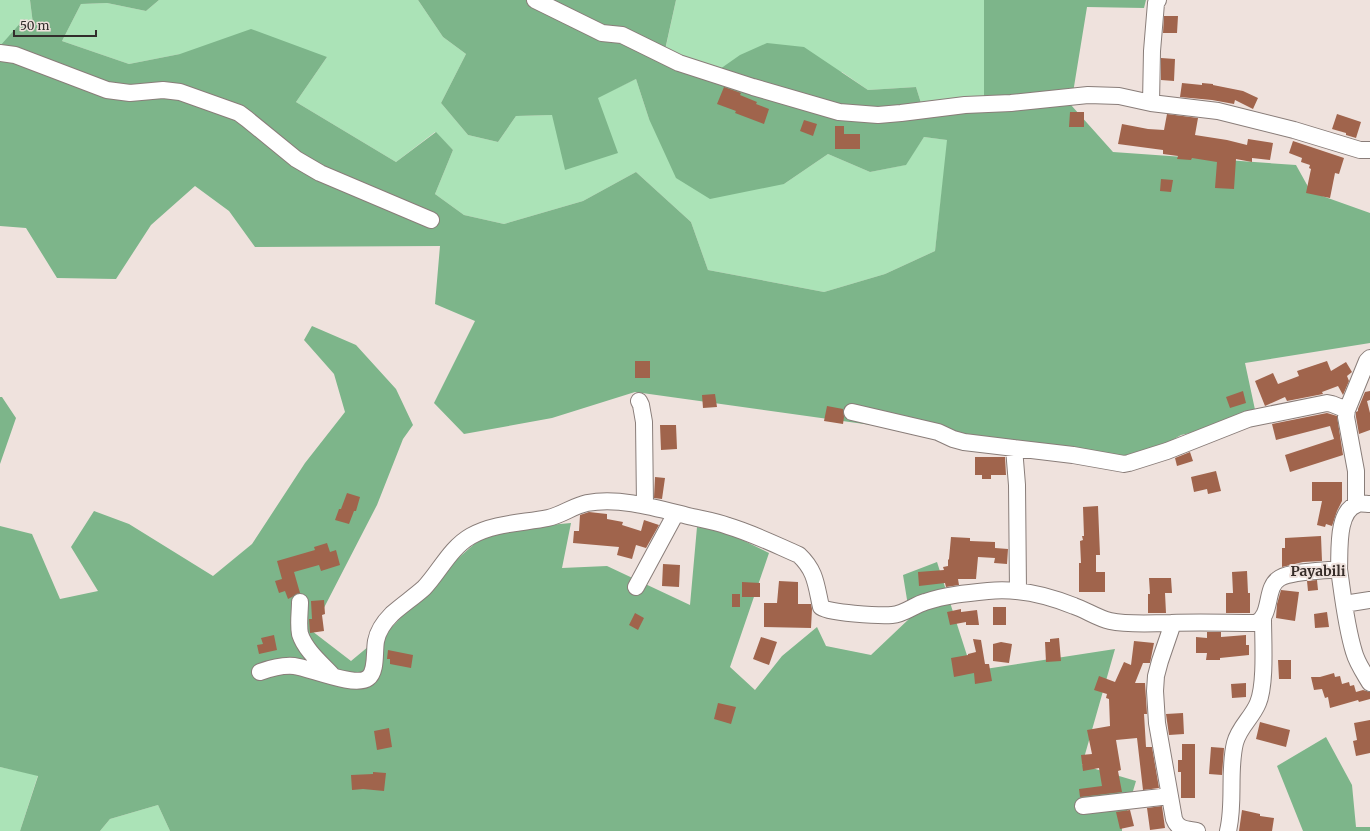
<svg xmlns="http://www.w3.org/2000/svg" width="1370" height="831" font-family="Merriweather,serif">
	<style>
		.green { fill: #abe3b7 }
		.forest { fill: #7db58a }
		.building { fill: #a0644c }
		.lines { fill: none; stroke-linecap: round; stroke-linejoin: round }
		.minor-casing { stroke: #897d79; stroke-width: 18 }
		.minor { stroke: #fff; stroke-width: 16 }
		.labels { text-anchor: middle; dominant-baseline: central; stroke-width: 4; stroke-linejoin: round; paint-order: stroke }
		.quarter-label { font-size: 14px; font-weight: bold; fill: #372d29; stroke: #efe2dd }
	</style>
	<rect width="100%" height="100%" fill="#efe2dd"/>
	<path class="green" d="M0,0H30L33,24L0,46Z
		M159,0H418L443,37L466,54L441,103L468,135L498,142L516,116L552,115L598,97L636,79L649,119L784,184L828,154L870,172L905,165L924,137L948,140L935,251L885,274L824,292L708,270L691,222L636,172L583,201L504,224L464,215L435,194L453,150L435,132L396,162L296,102L327,57L180,54L129,64L62,41L81,4L107,3L146,11Z
		M676,0H984V109L925,116L916,87L868,90L842,72L710,76L663,60Z
		M0,767L38,775L20,831H0Z
		M158,805L170,831H100L110,819Z"/>
	<path class="forest" d="M30,0H159L146,11L107,3L81,4L62,41L129,64L180,54L251,29L327,57L296,102L396,162L436,132L453,150L435,194L464,215L504,224L583,201L636,172L691,222L708,270L824,292L885,274L935,251L947,140L924,137L906,165L870,172L828,154L784,184L710,199L676,178L649,119L636,79L598,98L618,153L565,170L552,115L516,116L498,142L468,135L441,103L466,54L443,37L418,0H676L663,59L710,76L740,55L767,43L804,47L868,90L916,87L925,116L984,109V0H1146L1144,8L1087,7L1071,105L1113,152L1296,165L1311,192L1370,213V343L1245,363L1257,419L1181,435L1135,462L635,392L552,418L464,434L434,403L475,321L435,304L440,246L255,247L229,211L195,186L151,225L116,279L57,278L26,228L0,226V46L24,19L33,24Z
		M312,326L356,345L396,389L413,425L403,439L377,505L312,631L351,661L392,627L448,567L479,540L518,528L571,523L562,568L607,566L690,605L697,527L724,531L769,553L730,667L755,690L782,656L817,627L826,646L871,655L910,618L903,575L937,562L972,671L1115,649L1082,765L1136,781L1122,828V831H170L158,805L110,819L100,831H20L38,776L0,767V526L32,534L60,599L98,591L71,547L94,511L129,524L213,576L252,544L305,463L345,412L334,374L304,340Z
		M0,397H2L16,418L0,464Z
		M1326,737L1352,785L1356,827H1370V831H1303L1277,766Z"/>
	<path class="building" d="M1164,16H1178L1177,33H1163Z
		M1161,58L1175,59L1174,81L1161,80Z
		M1182,83L1202,85V83L1213,84V85L1243,91L1258,98L1253,109L1235,100L1234,104L1212,100L1180,97Z
		M724,87L741,93L740,95L757,102L756,104L769,109L764,124L735,113L736,111L717,104Z
		M1070,112H1084V127H1069Z
		M1167,114L1198,118L1195,135L1227,140L1247,145L1248,139L1273,143L1270,160L1252,158V162L1236,159L1234,189L1215,188L1217,162L1192,158L1191,160L1177,159L1178,156L1163,154V150L1118,144L1122,124L1148,129L1164,130Z
		M1337,114L1361,122L1356,138L1346,135V133L1332,129Z
		M804,120L817,124L813,136L800,131Z
		M835,126H844V134H860V149H835Z
		M1293,141L1344,158L1339,174L1335,173L1330,198L1306,193L1311,169L1309,168L1310,165L1301,162L1302,158L1289,153Z
		M1161,179L1173,180L1171,192L1160,191Z
		M635,361H650V378H635Z
		M1327,361L1331,371L1346,362L1352,372L1347,376L1349,381L1343,395L1338,386L1322,392L1323,394L1287,401L1285,397L1265,406L1255,381L1273,373L1278,384L1299,376L1297,371Z
		M1243,391L1246,403L1230,408L1226,397Z
		M1370,391V400L1367,401L1370,413V430L1359,434L1356,417V412L1358,411V409L1365,392Z
		M715,394L717,407L703,408L702,395Z
		M827,406L843,409L844,417L843,424L824,421Z
		M1327,413L1337,416L1343,455L1290,472L1285,455L1334,439L1330,426L1276,440L1272,424Z
		M660,425H676L677,449L661,450Z
		M1190,452L1193,461L1177,466L1175,458Z
		M975,457H1005L1006,475H991V479H982V475H975Z
		M1216,471L1221,491L1208,494L1207,489L1194,492L1191,477Z
		M655,477L665,478L662,499L654,498Z
		M1312,482H1342V501L1337,511L1332,526L1326,524L1325,527L1317,525L1322,501H1312Z
		M347,493L360,497L356,511H354L349,524L335,520L339,509H341Z
		M1098,506L1100,555H1096V572H1105V592H1079V563H1081L1080,541L1083,540L1082,536H1084L1083,507Z
		M589,512L607,514V519L623,522L622,525L641,531L644,520L659,525L646,548L636,545L632,559L617,555L619,547L573,543L574,531H579L580,515Z
		M1321,536L1322,561L1303,562L1282,567V548H1285V538Z
		M951,537L970,538V541L995,542V548L1008,549L1007,564L994,563L995,558L978,557L976,579H958L959,585L946,587L945,583L919,586L918,572L944,570L943,567L948,566V560L949,559Z
		M327,543L330,552L336,550L340,565L321,571L319,565L294,572L300,593L296,594L292,597L288,599L285,591L279,593L275,581L282,579L277,561L315,550L314,547Z
		M663,564L680,565L679,587L662,586Z
		M1247,571L1248,593H1250V613H1226V593H1233L1232,572Z
		M1149,578H1171L1172,593H1165L1166,613H1148V594H1150Z
		M1317,580L1318,590L1308,591L1307,581Z
		M779,581L798,582V604H811L812,609L811,628L764,627V603H777Z
		M742,582L760,583V597H742Z
		M1281,590L1299,592L1295,621L1276,618L1277,604Z
		M732,594H740V607H732Z
		M324,600L325,614L322,615L324,631L310,633L309,619H312L311,601Z
		M993,607H1006V625H993Z
		M961,609V612L977,610L979,625H966V622L950,625L947,612Z
		M1327,612L1329,627L1315,628L1314,614Z
		M635,613L644,618L638,630L629,625Z
		M1207,632H1221V637L1246,635V645H1249V655L1220,658V660H1206L1207,653H1196V637L1207,638Z
		M274,635L277,650L259,654L257,645L263,644L261,638Z
		M761,637L777,642L769,665L753,659Z
		M1059,638L1061,661L1046,662L1045,642H1050V639Z
		M973,639L981,640L985,664H989L992,681L975,684L974,673L954,677L951,658L968,655V654L976,652Z
		M1134,641L1154,643L1150,663H1143L1135,683H1145L1147,714H1144L1146,747H1152L1159,788L1143,790L1137,738L1116,740L1121,770L1118,771L1122,792L1080,797L1079,789L1102,786L1099,768L1083,771L1081,755L1092,754L1087,730L1110,726L1109,699L1106,698L1107,694L1094,690L1099,676L1115,682L1124,662L1131,665Z
		M1001,642L1012,644L1009,663L993,661V644Z
		M388,650L413,655L411,668L390,664V659H387Z
		M1278,660H1291V679H1279Z
		M1334,673L1335,677L1340,676L1342,684L1349,682L1350,686L1354,685L1356,692L1363,690L1370,692V699L1359,702L1358,700L1330,708L1328,697L1325,698L1322,689L1314,690L1311,677H1320Z
		M1246,683V697L1232,698L1231,684Z
		M718,703L736,707L731,724L714,719Z
		M1183,713L1184,734L1169,735L1166,714Z
		M1370,720V753L1356,756L1353,741L1357,740L1354,723Z
		M1260,722L1290,730L1286,747L1256,739Z
		M389,728L392,747L377,750L374,731Z
		M1182,744H1195V798H1181V772H1178V760H1182Z
		M1211,747L1224,748L1222,775L1209,774Z
		M373,772L386,773L384,791L363,789L352,790L351,775L373,774Z
		M1162,806L1165,828L1150,830L1147,808Z
		M1130,810L1134,826L1120,829L1116,812Z
		M1242,810L1260,814V816L1274,818L1272,831H1239Z"/>
	<g class="lines">
		<defs>
			<path id="minor" d="M535,0L596,30L602,33L622,35L679,63L753,87L839,112L878,115L901,113L965,105L1011,103L1088,95L1119,96L1151,103L1218,111L1294,130L1360,150H1370
				M0,53L15,55L107,90L130,93L163,90L180,92L239,113L247,119L296,159L320,173L431,220
				M1151,103L1152,51L1156,3L1158,0
				M639,401L641,405L644,422L645,505
				M852,412L938,432L953,439L964,442L1073,455L1124,464L1129,463L1167,451L1248,419L1327,403L1332,404L1347,410
				M1014,448L1017,485L1018,591
				M1356,504V471L1346,417L1347,410L1367,361L1370,358
				M1339,569C1343,597 1346,626 1354,652C1357,663 1364,673 1370,683
				M636,587L676,513
				M300,602C300,612 298,624 300,634C305,650 322,664 333,676
				M1344,604L1370,600
				M1173,623L1160,661L1156,676L1155,691L1157,723L1174,819C1178,830 1187,829 1197,831
				M260,672C271,668 282,665 294,666C310,668 355,688 368,678C377,671 374,652 376,641C378,630 384,622 392,614C402,605 414,597 424,588C440,571 450,548 471,536C494,523 523,523 548,518C562,515 573,506 587,503C620,497 656,508 688,516C701,519 715,521 728,526C752,533 776,545 799,555C816,571 816,585 821,607C826,613 881,616 892,615C905,614 914,605 925,602C946,595 967,593 988,591C1017,588 1047,595 1074,606C1086,610 1097,618 1110,621C1129,625 1152,623 1171,623C1199,622 1227,623 1256,623C1273,615 1264,587 1280,578C1293,571 1324,571 1339,569C1340,552 1336,510 1358,504C1361,503 1366,504 1370,504
				M1083,806L1170,796
				M1228,831C1235,802 1228,772 1235,743C1239,727 1252,718 1258,703C1266,684 1263,640 1263,618"/>
		</defs>
		<use href="#minor" class="minor-casing"/>
		<use href="#minor" class="minor"/>
	</g>
	<g class="labels">
		<g class="quarter-label">
			<text x="1318" y="571">Payabili</text>
		</g>
	</g>
	<path d="M14 30v6h82v-6" fill="none" stroke="#322d2b" stroke-width="2"/>
	<text x="20" y="30" font-size="12" fill="#322d2b" stroke="#efe2dd" stroke-width="3" paint-order="stroke">50 m</text>
</svg>
